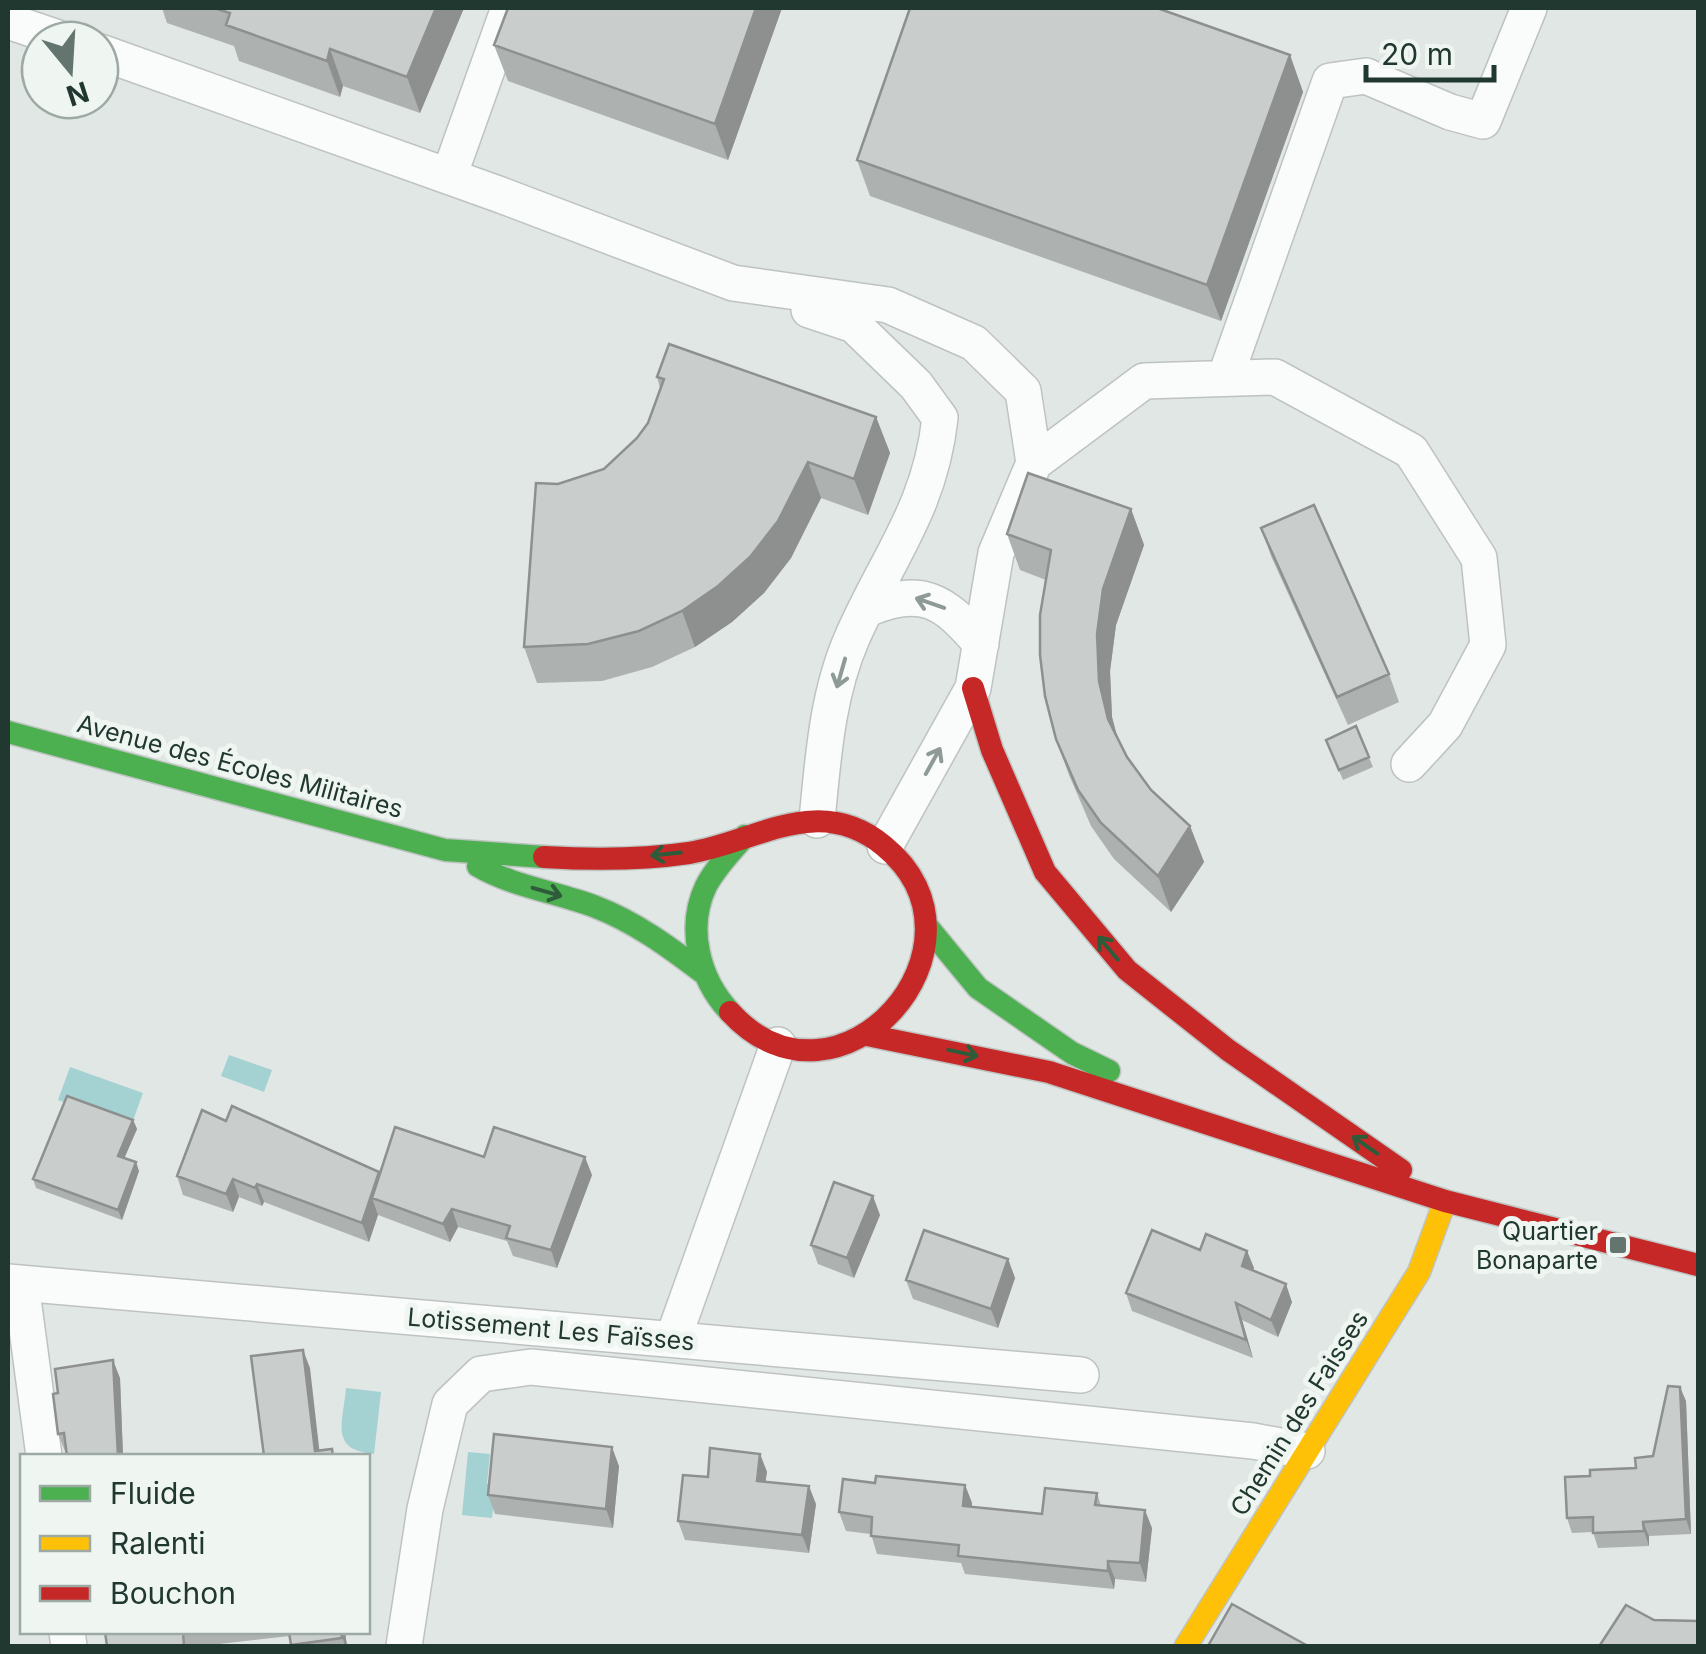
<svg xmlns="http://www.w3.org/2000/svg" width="1706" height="1654" font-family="Inter,sans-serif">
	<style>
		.water { fill: #a4d1d2 }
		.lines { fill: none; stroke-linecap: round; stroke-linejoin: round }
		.street-casing { stroke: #bec3c1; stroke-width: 38 }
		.fast-casing { stroke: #bec4c1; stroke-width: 25 }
		.slow-casing { stroke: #bec4c1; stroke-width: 25 }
		.jam-casing { stroke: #bec4c1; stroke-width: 25 }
		.street { stroke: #fafbfb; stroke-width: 35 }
		.fast { stroke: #4caf50; stroke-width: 22 }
		.slow { stroke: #ffc107; stroke-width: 22 }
		.jam { stroke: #c62828; stroke-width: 22 }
		.wall { fill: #adb1af }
		.shaded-wall { fill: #8d908f }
		.building { fill: #c9cecc; stroke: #8d908f; stroke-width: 2.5 }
		.oneway { stroke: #8e9a96 }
		.oneway2 { stroke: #2e5c3a }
		.poi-dot { fill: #64756f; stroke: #eff6f2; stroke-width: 4 }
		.labels { text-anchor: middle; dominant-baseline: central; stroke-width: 10; stroke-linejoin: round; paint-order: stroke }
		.street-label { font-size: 25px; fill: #213830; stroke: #eff6f2 }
		.poi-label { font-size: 25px; fill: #213830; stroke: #eff6f2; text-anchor: end }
	</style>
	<rect width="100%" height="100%" fill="#e1e7e4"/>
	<path class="water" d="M229,1055L272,1070L264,1092L221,1076Z
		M70,1067L143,1093L131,1126L58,1100Z
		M346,1388L381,1392L374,1454C329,1450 343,1423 346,1388Z
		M468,1452L490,1454L487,1483L495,1493L492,1518L462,1515Z"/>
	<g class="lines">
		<defs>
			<path id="street" d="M8,21L64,40
				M100,52L498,194L733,283L888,305L974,343L1023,391L1034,463
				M449,176L509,8
				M809,310L854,325L916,385L940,418C930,509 887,558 852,638C827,695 823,759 817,820
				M1225,378L1330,81L1366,76L1450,112L1483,121L1529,8
				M867,609C922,586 944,600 981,644
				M885,846L973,688L996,553L1034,463L1144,381L1275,377L1411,451L1479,558L1488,645L1445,725L1409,764
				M8,1282L1081,1375
				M21,1284L44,1456
				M673,1339L778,1045
				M67,1632L69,1646
				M404,1646L425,1509L450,1404L481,1374L531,1367L1253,1441L1307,1451"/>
			<path id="fast" d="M8,732L445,850L544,857
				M478,866C514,887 557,892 596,907C635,922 669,947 702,972
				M926,925L978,988L1072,1053L1109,1071
				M730,1012C699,979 686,928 706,886C716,867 731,852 745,836"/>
			<path id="slow" d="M1186,1646L1419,1272L1445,1201"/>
			<path id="jam" d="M973,688L992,750L1045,872L1127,970L1228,1050L1401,1170
				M544,857C593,860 641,860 689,853C757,842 818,792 884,846C1004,944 839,1131 730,1012
				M867,1035L1049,1072L1445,1201L1698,1265"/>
		</defs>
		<use href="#street" class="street-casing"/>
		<use href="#fast" class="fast-casing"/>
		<use href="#slow" class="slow-casing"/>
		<use href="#jam" class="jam-casing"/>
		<use href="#street" class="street"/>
		<use href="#fast" class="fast"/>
		<use href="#slow" class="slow"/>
		<use href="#jam" class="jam"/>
	</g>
	<path class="wall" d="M162,8H464L420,113L343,86L340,97L239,61L234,46L167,23Z
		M782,8L728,160L508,81L494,45Z
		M1290,55L1303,92L1221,321L870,196L857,160Z
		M657,377L876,417L890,453L868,515L821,498L791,558L764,593L732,622L695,647L652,667L602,681L537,683L524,647L558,484L604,469L637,438L648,423L660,388Z
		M1131,509L1144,545L1116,625L1110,671L1112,717L1117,737L1127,757L1151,790L1190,826L1204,862L1171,912L1114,859L1091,826L1069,775L1056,739L1046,580L1020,570L1007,534Z
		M1261,528L1389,674L1399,702L1348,725L1271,556Z
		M1356,726L1373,767L1343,780L1326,740Z
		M133,1120L137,1129L124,1158L139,1171L122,1220L36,1188L33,1179Z
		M226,1121L379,1172L484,1157L592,1175L557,1268L513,1256L507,1241L458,1227L450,1242L378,1215L369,1242L264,1202L262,1206L239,1197L233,1212L183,1195L177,1176Z
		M880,1215L854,1278L818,1264L811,1245Z
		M1200,1250L1247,1251L1254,1268L1253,1271L1292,1302L1278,1337L1242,1320L1253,1358L1132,1311L1126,1293Z
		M1008,1259L1015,1278L998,1328L913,1299L906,1280Z
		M120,1378L123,1456H67L58,1434V1393Z
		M1686,1401L1691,1534L1649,1536V1546L1598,1548L1593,1532L1572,1533L1567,1518L1653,1456Z
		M760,1454L767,1472L765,1482L816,1504L809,1553L685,1540L678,1521L708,1477Z
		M619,1466L613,1528L495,1514L488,1495Z
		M875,1483L965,1485L972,1503V1507L1042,1514L1097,1493L1101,1506L1152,1528L1146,1582L1115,1579L1114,1589L965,1574L961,1563L877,1554L871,1534L846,1531L839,1512Z
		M105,1632H345L347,1646H292L290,1636L202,1646H107Z"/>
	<path class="shaded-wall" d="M436,8H464L420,113L407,77Z
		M756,8H782L728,160L715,124Z
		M330,49L343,86L340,97L327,61Z
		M1290,55L1303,92L1221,321L1207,285Z
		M876,417L890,453L868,515L854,479Z
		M808,462L821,498L791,558L764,593L732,622L695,647L682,611Z
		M1131,509L1144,545L1116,625L1110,671L1112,717L1122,755L1108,719L1099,681L1097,634L1103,589Z
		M1190,826L1204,862L1171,912L1158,876Z
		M133,1120L137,1129L121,1166L118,1156Z
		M585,1157L592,1175L557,1268L551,1250Z
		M136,1162L139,1171L122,1220L118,1210Z
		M379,1172L372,1198L378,1215L369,1242L362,1223Z
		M233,1179L239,1197L233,1212L226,1194Z
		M257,1184L264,1202L262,1206L255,1188Z
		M873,1196L880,1215L854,1278L847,1258Z
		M452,1209L458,1227L450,1242L443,1224Z
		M1247,1251L1254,1268L1248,1284L1242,1266Z
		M1008,1259L1015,1278L998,1328L991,1309Z
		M1286,1284L1292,1302L1278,1337L1271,1320Z
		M1236,1303L1242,1320L1253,1358L1246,1340Z
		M303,1350L310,1368L320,1456L315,1451Z
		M113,1360L120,1378L123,1456H118Z
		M1680,1387L1686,1401L1691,1534L1686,1519Z
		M612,1447L619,1466L613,1528L606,1509Z
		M760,1454L767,1472L763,1499L757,1481Z
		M965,1485L972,1503L970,1524L963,1506Z
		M809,1486L816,1504L809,1553L802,1535Z
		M1145,1510L1152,1528L1146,1582L1140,1563Z
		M1643,1522L1649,1536V1546L1644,1531Z
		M1108,1561L1115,1579L1114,1589L1108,1571Z
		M341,1632H345L347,1646H345Z"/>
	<path class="building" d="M214,8H436L407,77L330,49L327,61L226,25L230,13Z
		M508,8H756L715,124L494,45Z
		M910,8H1157L1290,55L1207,285L857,160Z
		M669,344L876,417L854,479L808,462L778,521L750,557L718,586L682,611L639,631L588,644L524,647L536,483L558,484L604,469L637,438L648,423L664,379L657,377Z
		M1028,473L1131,509L1103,589L1097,634L1099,681L1108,719L1127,757L1151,790L1190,826L1158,876L1101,823L1078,790L1056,739L1045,696L1040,655V615L1051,550L1007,534Z
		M1314,505L1389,674L1337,697L1261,528Z
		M1356,726L1369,757L1339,770L1326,740Z
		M67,1096L133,1120L118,1156L136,1162L118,1210L33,1179Z
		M232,1106L379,1172L362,1223L257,1184L255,1188L233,1179L226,1194L177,1176L202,1110L226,1121Z
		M395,1127L484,1157L494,1127L585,1157L551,1250L506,1238L510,1226L452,1209L443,1224L372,1198Z
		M834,1182L873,1196L847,1258L811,1245Z
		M924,1230L1008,1259L991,1309L906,1280Z
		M1152,1230L1200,1250L1206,1234L1247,1251L1242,1266L1286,1284L1271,1320L1236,1303L1246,1340L1126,1293Z
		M303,1350L315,1451L332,1449L333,1456H264L251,1356Z
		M113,1360L118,1456H67L64,1433L58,1434L53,1394L58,1393L55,1369Z
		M1668,1386L1680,1387L1686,1519L1643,1522L1644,1531L1593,1533V1517L1567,1518L1565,1477L1590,1476V1470L1636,1468L1635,1458L1653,1456Z
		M494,1434L612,1447L606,1509L488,1495Z
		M710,1448L760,1454L757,1481L809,1486L802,1535L678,1521L683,1475L708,1477Z
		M876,1476L965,1485L963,1506L1042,1514L1045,1488L1097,1493L1095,1505L1145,1510L1140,1563L1108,1561V1571L958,1556L959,1545L871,1536L872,1517L839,1512L843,1479L875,1483Z
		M1232,1604L1308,1646H1208Z
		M1626,1605L1654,1620L1698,1621V1646H1602L1600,1645Z
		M105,1632H183L184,1646H107Z
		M289,1632H341L342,1638L291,1645Z"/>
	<defs><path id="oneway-shaft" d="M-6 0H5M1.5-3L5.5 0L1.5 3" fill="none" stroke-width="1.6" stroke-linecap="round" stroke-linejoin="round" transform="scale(2.5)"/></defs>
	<g class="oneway">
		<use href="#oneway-shaft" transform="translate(930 603) rotate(-161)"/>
		<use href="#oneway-shaft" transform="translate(841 673) rotate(106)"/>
		<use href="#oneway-shaft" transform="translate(933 761) rotate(-61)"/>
	</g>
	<g class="oneway2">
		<use href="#oneway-shaft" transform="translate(666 854) rotate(174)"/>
		<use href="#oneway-shaft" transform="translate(547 892) rotate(16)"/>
		<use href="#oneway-shaft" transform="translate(1108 948) rotate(-130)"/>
		<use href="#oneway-shaft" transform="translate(963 1053) rotate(12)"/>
		<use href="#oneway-shaft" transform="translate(1365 1145) rotate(-145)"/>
	</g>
	<rect class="poi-dot" x="1608" y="1235" width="20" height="20" rx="5"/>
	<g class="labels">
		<g class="street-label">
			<text transform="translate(240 766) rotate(15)">Avenue des Écoles Militaires</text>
			<text transform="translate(551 1329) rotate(5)">Lotissement Les Faïsses</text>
			<text transform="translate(1299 1413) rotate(-58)">Chemin des Faisses</text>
		</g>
		<g class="poi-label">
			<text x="1598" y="1231">Quartier<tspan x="1598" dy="29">Bonaparte</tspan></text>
		</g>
	</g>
	<rect width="1706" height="1654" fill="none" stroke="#213830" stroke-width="20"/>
	<rect x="20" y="1454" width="350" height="180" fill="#eff6f2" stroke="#9daaa4" stroke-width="2.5"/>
	<rect x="40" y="1486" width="50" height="15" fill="#4caf50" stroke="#9daaa4" stroke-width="2.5"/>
	<text x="110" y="1504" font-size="30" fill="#213830">Fluide</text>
	<rect x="40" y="1536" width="50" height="15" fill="#ffc107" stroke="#9daaa4" stroke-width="2.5"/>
	<text x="110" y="1554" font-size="30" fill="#213830">Ralenti</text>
	<rect x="40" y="1586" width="50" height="15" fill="#c62828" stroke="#9daaa4" stroke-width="2.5"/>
	<text x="110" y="1604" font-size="30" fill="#213830">Bouchon</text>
	<g transform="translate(70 70) rotate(162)"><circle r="48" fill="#eff6f2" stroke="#9daaa4" stroke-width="2.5"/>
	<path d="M0-8L18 38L0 25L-18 38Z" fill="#64756f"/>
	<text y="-15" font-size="28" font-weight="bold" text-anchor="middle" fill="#213830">N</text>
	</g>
	<path d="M1366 65v15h128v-15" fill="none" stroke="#213830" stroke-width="5"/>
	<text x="1381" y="65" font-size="30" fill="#213830" stroke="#eff6f2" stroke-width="8" paint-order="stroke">20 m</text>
</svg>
